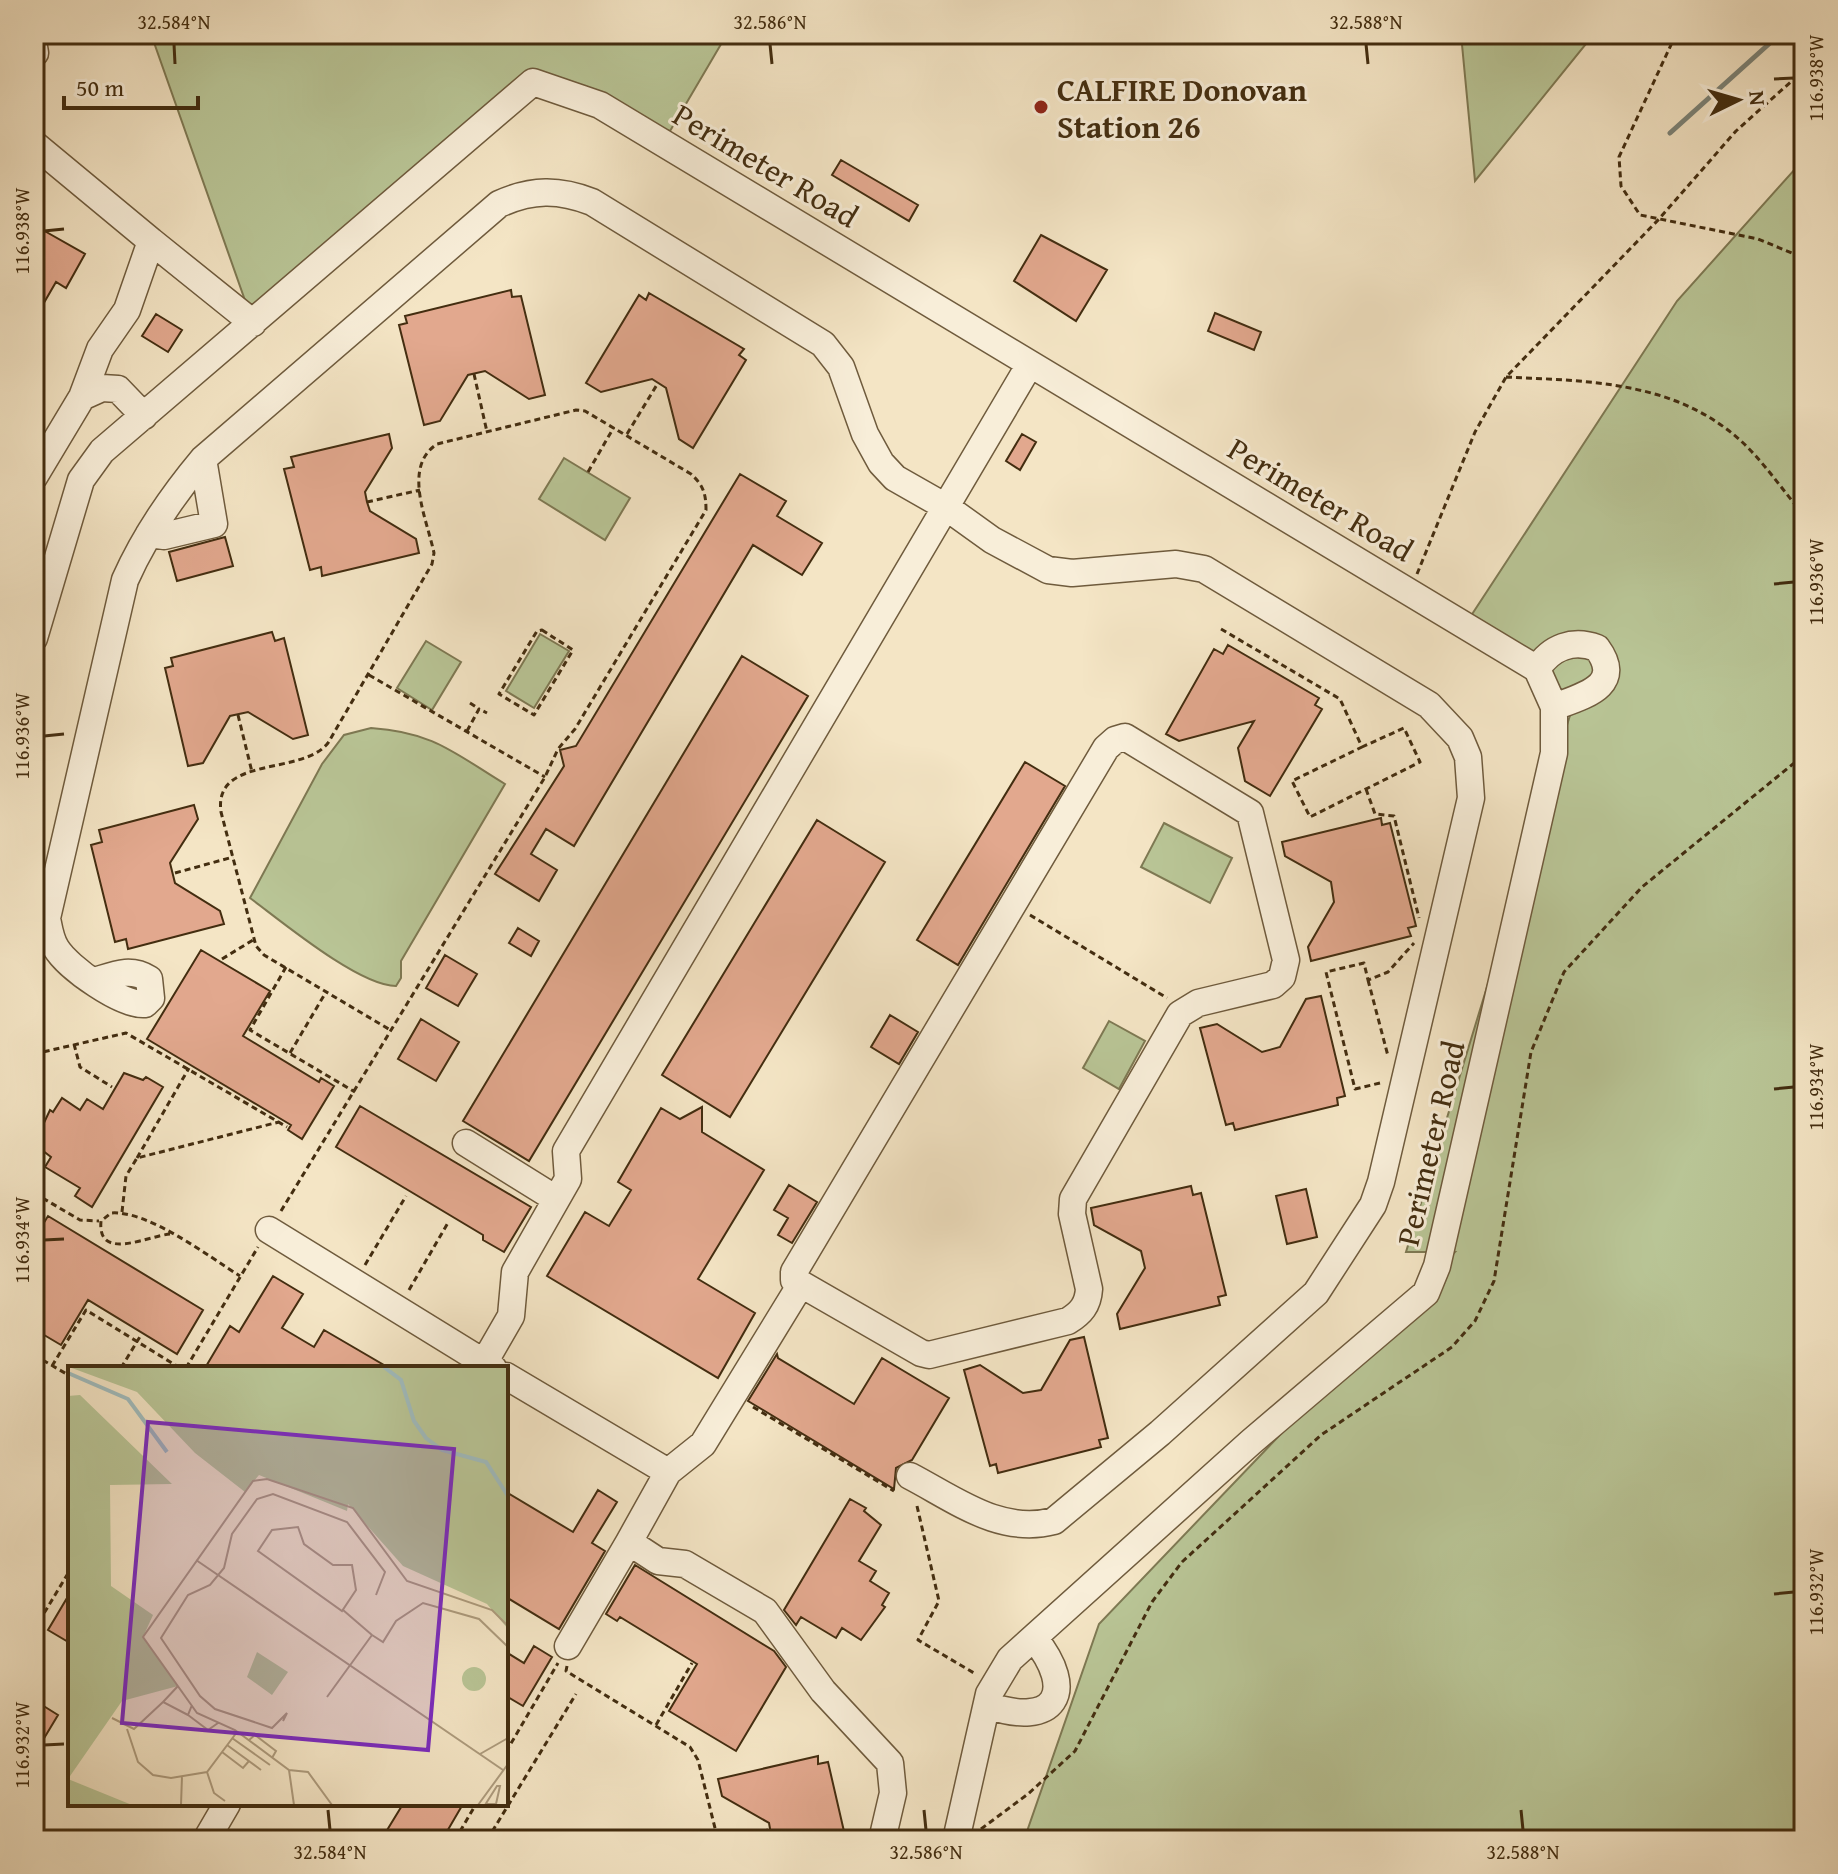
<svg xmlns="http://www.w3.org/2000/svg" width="1838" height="1874" font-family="'Gentium Book Plus',serif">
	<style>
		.green { fill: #b9c596; stroke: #7e7953; stroke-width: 2 }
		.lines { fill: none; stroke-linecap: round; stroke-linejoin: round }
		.stream { stroke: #7b8378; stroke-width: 5 }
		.building { fill: #e2a88e; stroke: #432d10; stroke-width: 2 }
		.minor-casing { stroke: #6f5b3d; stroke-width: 29 }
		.path { stroke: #432d10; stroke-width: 3; stroke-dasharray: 6 4; stroke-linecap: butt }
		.minor { stroke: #f8eed9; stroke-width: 26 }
		.ticks { fill: none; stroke: #432d10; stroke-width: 3 }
		.poi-dot { fill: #8f2418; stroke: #f8eed9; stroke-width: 3 }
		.labels { text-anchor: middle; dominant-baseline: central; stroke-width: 6; stroke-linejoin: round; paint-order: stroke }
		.poi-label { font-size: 32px; font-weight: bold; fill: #432d10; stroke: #f8eed9; text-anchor: start }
		.street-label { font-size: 32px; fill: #432d10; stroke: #f8eed9 }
		.inset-river { fill: none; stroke: #a0bcbe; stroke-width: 4 }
		.inset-road { fill: none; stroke: #ad9b7d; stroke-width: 2 }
		.view { fill: #7b2cbf; fill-opacity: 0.15; stroke: #7b2cbf; stroke-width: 4 }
		.inset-edge { fill: none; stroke: #432d10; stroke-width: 4 }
		.neatline { fill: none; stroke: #432d10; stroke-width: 3 }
		.ticks-label { font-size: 20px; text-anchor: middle; fill: #432d10 }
	</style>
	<rect width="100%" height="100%" fill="#f4e5c5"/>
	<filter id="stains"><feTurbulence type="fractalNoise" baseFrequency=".0025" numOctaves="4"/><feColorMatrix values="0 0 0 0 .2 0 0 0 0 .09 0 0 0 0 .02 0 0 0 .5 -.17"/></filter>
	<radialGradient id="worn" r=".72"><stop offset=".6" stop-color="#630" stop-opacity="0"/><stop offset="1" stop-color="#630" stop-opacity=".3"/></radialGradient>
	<path class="green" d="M151,34H727L670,131L533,82L253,323Z
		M1461,34H1594L1475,181Z
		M1804,159V1840H1024L1099,1624L1455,1252H1406L1575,699L1465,625L1677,301Z
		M564,458L630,498L605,540L539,499Z
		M540,634L569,651L534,708L506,691Z
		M426,641L461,662L432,710L397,688Z
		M371,728C433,732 454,753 505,784L401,961V978L396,986C359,986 281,921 250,898L322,764L344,735Z
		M1164,823L1232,858L1210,903L1141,867Z
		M1109,1021L1145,1041L1119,1089L1083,1068Z"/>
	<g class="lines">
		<path class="stream" d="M1670,133L1780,34"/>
	</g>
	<path class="building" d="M841,160L918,205L909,221L832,175Z
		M34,225L85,254L66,288L56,282L34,320Z
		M1041,235L1107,270L1076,321L1014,281Z
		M511,290L512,297L521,296L545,395L529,399L485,371L468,375L440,421L424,425L399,325L407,323L405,316Z
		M649,293L744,349L739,355L746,360L693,448L679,439L666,388L652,379L601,392L586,383L639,295L646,300Z
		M1215,313L1261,332L1254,350L1208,331Z
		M156,314L182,330L168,352L142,336Z
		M389,434L392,448L365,492L367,502L370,511L416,539L419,553L322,576L321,567L310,570L284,469L294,467L291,457Z
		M1022,434L1036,442L1020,470L1006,461Z
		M740,474L786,501L777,516L822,543L802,575L753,545L574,846L546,829L531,854L557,870L539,901L495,874L564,766L560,750L576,746Z
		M225,537L233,566L177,581L169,552Z
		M272,632L275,641L284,638L308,735L293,739L248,712L230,716L203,763L188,766L165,668L173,666L171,658Z
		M1228,645L1319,698L1315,705L1322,709L1270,796L1245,781L1238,748L1254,721L1179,741L1166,734L1214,649L1223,654Z
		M742,656L808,696L529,1161L463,1121Z
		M1025,762L1065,786L958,965L917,940Z
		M194,805L198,819L170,863L175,883L220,911L224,924L128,949L126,939L115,942L91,845L102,842L99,830Z
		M1381,818L1382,825L1390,823L1416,926L1408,928L1411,936L1311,961L1308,947L1334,902L1331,882L1285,856L1282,842Z
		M817,820L885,862L730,1117L662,1075Z
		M518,928L539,941L531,956L509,943Z
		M201,950L270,991L243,1036L319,1082L321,1078L334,1086L302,1139L288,1130L291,1125L147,1039Z
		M445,955L477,974L458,1006L426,988Z
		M1321,996L1345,1096L1337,1098L1338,1105L1235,1130L1233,1123L1226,1125L1200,1028L1217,1024L1262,1052L1280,1047L1306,999Z
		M890,1015L918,1032L899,1064L871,1047Z
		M421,1019L459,1042L436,1081L398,1059Z
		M124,1073L143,1080L146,1077L163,1087L92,1207L75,1196L80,1188L45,1167L51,1157L34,1144L50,1110L53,1112L62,1098L80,1110L87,1099L103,1109Z
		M360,1106L531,1207L504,1252L483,1240V1235L336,1147Z
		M702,1107V1132L764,1170L698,1279L755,1313L718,1378L547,1276L585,1212L609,1226L631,1190L618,1182L661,1108L680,1119Z
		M789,1185L817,1202L792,1243L778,1235L788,1218L774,1210Z
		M1191,1186L1193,1195L1201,1193L1226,1295L1218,1297L1220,1305L1120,1329L1117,1314L1145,1268L1141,1251L1094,1225L1091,1208Z
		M1306,1189L1317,1237L1287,1244L1276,1196Z
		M48,1216L203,1310L177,1354L88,1300L61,1345L34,1329V1239Z
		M273,1276L303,1294L282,1328L314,1347L324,1330L389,1368H205L230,1326L239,1332Z
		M1084,1337L1108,1438L1099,1440L1101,1447L998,1473L996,1464L990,1466L964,1370L980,1365L1023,1393L1041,1390L1070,1340Z
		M777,1354L778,1358L854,1404L882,1358L949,1398L912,1460L896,1468L894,1489L748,1401Z
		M598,1490L617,1502L592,1543L605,1551L559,1629L506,1597V1492L573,1532Z
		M850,1499L866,1508L864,1511L881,1525L859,1561L876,1571L870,1581L889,1593L882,1605L885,1607L861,1640L842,1628L836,1638L801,1617L796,1625L784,1610Z
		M635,1565L774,1651L786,1667L736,1751L669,1711L697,1664L620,1617L617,1621L606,1614Z
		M70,1593V1643L48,1630Z
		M534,1646L552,1657L523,1706L506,1696V1652L524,1663Z
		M34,1700L58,1715L34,1755Z
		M818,1756V1764L828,1762L846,1840H772L769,1823L722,1796L718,1779Z
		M403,1804H463L442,1840H381Z"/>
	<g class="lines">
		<defs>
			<path id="minor" d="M34,47L35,53
				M34,144L151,241
				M82,397L100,349L127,310L151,241L253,323
				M34,477L82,397L102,388L118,389L144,416
				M149,534L164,536L214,524L203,459
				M34,638L81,480L102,451L533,82L600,105L1537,669L1554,707V753L1437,1266L1426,1293L1251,1442L1010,1659L989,1694L956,1840
				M1537,669C1551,647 1573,639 1597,648C1625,686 1583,696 1554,707
				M1125,737L1250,813L1286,960L1282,977L1273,985L1198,1003L1180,1014L1073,1199L1072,1214L1089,1289C1088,1305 1081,1313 1068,1321L929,1355L921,1353L794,1280V1272L1106,748L1115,740Z
				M95,981C114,975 130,967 149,979L151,998L145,1004C122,1006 68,968 56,948C50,938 49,928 47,918L125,580C145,535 172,496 203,459L499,204C532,189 559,189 592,202L823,344L841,367L865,434L881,463L895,478L946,507L992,540L1048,570L1072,573L1176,564L1204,569L1429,705L1460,738L1468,757L1471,798L1381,1182L1373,1205L1316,1293L1160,1433L1054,1521C1000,1535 956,1500 910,1476
				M466,1143L556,1199
				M269,1230L493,1368
				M481,1368L511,1316L515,1272L568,1179L566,1151L1030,364
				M506,1376L668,1472L629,1542L658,1561L685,1564L765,1611L823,1691L890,1763L893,1793L882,1840
				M668,1472L703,1444L801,1284
				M568,1646L629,1542
				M987,1705C1055,1729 1078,1692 1034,1638
				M206,1840L227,1804"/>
		</defs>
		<use href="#minor" class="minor-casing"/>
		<path class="path" d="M1676,34L1619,157L1621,186L1640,215L1758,239L1804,258
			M474,374L487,432
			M1506,377C1589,381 1674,381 1740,440C1764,462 1783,491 1804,515
			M627,434L658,383
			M588,472L614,427
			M367,502L420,490
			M1417,574L1475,432L1506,377L1659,219L1736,131L1804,70
			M1221,629L1340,699L1362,747L1292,781L1310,817L1420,762L1404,728L1362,747
			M542,630L573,650L534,715L499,694L537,631Z
			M369,675L545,777
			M470,703L479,709
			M238,715L252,772
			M467,731L479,709L487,713
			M1366,789L1375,814L1394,816L1419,918
			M175,873L233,857
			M1030,915L1167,998
			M222,959L253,940
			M286,967L250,1030L355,1092
			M1368,980L1388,1056
			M74,1044L80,1067L112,1087
			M290,1053L326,992
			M34,1054L126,1033L287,1127
			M1380,1083L1355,1089L1326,972L1364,963L1368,980L1388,972L1414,943
			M34,1114L42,1118
			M137,1158L189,1068
			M34,1193L80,1220L99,1221
			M281,1211L545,777L558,749L575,729L706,510C706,493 703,485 691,474L585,411L576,410L437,444C402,467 427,519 434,553L432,564L328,743C302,776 213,755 221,812L256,946L264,955L392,1031
			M122,1212L126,1176L137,1158L279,1122
			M170,1234C148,1236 97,1262 101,1221L111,1213C148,1210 208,1256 240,1276
			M365,1265L406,1196
			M409,1290L449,1221
			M34,1355L70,1376
			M52,1366L86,1310L180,1368
			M121,1368L141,1335
			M186,1368L258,1247
			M753,1407L894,1491
			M917,1506L939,1601L918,1640L974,1673
			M34,1630L70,1570
			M567,1666L566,1671L690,1747L698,1760L718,1840
			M656,1725L692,1663
			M506,1752L558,1663
			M981,1829L1028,1794L1075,1751L1152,1602L1182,1562L1321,1435L1452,1347L1475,1321L1494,1281L1531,1052L1564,972L1642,887L1804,755
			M455,1840L476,1804
			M487,1840L576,1694
			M724,1840L768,1830"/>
		<use href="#minor" class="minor"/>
	</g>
	<path class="ticks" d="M174,44L175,64M770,44L772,64M1366,44L1368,64M1774,79L1794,78M44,231L64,229M1774,584L1794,582M44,736L64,734M1774,1089L1794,1087M44,1240L64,1239M1774,1594L1794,1592M44,1745L64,1744M328,1810L330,1830M924,1810L926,1830M1521,1810L1523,1830"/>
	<circle class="poi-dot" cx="1041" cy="107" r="8"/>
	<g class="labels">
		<g class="poi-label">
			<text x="1057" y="89">CALFIRE Donovan<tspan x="1057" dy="37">Station 26</tspan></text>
		</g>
		<g class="street-label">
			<text transform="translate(766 165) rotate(31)">Perimeter Road</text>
			<text transform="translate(1321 499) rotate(31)">Perimeter Road</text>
			<text transform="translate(1430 1143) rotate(-77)">Perimeter Road</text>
		</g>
	</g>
	<g transform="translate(68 1366)">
		<rect width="440" height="440" fill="#f4e5c5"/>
		<path d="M1,1H440V263L419,238L335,200L280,138L279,145L191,109L177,126L127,87L69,26ZM12,29L104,118L42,119L43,220L85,249L75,271L110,320L54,335L0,413L64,439H0V30ZM189,286L220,306L204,329L179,311ZM394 313a12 12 0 1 1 24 0a12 12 0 1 1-24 0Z" fill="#b9c596"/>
		<path class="inset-river" d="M316,1L333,14L346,55L358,72L374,84L418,96L440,130M0,7L60,33L99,86"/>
		<path class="inset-road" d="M230,161L236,178L265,199H284L288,224L274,245L190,185L204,164ZM128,194L435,404M275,244L304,269M110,320L95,336L120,349M259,331L304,269L315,276L328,255L355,237L411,253L440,281M124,339L120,349L140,364L150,357M44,352L66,363L95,336M215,355L219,347L204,362L147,343L132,330L93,272L120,229L142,219L156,202L164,168L189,133L205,128L279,156L317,206L308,229M59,363L70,396L85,409L103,412L139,406L169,366M164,372L202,399M181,374L187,369L208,385L204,392M159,379L193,404M154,386L175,402L181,395M412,388L440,372M221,404L226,439M139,406L146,427L157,435M113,439L114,410M264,439L240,406L221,404L167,364L129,347L75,271L185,115L199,113L285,142L339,215L424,244L440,260M410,439L440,398M417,439L429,420H432L428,438H418"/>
		<path class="view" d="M80,56L386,83L360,384L54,357Z"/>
		<rect width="440" height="440" class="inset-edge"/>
	</g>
	<rect width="1838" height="1874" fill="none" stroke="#f4e5c5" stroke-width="88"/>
	<g transform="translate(1738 100) rotate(85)" stroke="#f8eed9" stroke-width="6" paint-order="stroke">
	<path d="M0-6L14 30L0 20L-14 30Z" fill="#432d10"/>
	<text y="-12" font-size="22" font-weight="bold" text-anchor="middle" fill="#432d10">N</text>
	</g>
	<path d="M64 96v12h134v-12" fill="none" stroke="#432d10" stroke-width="4"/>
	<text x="76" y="96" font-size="24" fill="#432d10" stroke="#f8eed9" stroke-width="6" paint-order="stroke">50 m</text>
	<rect x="44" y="44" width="1750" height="1786" class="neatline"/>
	<g class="ticks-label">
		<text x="174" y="29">32.584°N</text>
		<text x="770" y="29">32.586°N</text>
		<text x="1366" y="29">32.588°N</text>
		<text transform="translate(1816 78) rotate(-90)" y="7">116.938°W</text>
		<text transform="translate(22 231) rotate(-90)" y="7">116.938°W</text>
		<text transform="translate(1816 582) rotate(-90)" y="7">116.936°W</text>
		<text transform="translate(22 736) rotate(-90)" y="7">116.936°W</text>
		<text transform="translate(1816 1087) rotate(-90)" y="7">116.934°W</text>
		<text transform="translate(22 1240) rotate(-90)" y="7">116.934°W</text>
		<text transform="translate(1816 1592) rotate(-90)" y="7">116.932°W</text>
		<text transform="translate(22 1745) rotate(-90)" y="7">116.932°W</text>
		<text x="330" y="1859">32.584°N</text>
		<text x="926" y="1859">32.586°N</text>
		<text x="1523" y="1859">32.588°N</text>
	</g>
	<rect width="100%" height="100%" filter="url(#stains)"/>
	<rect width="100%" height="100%" fill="url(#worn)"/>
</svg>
